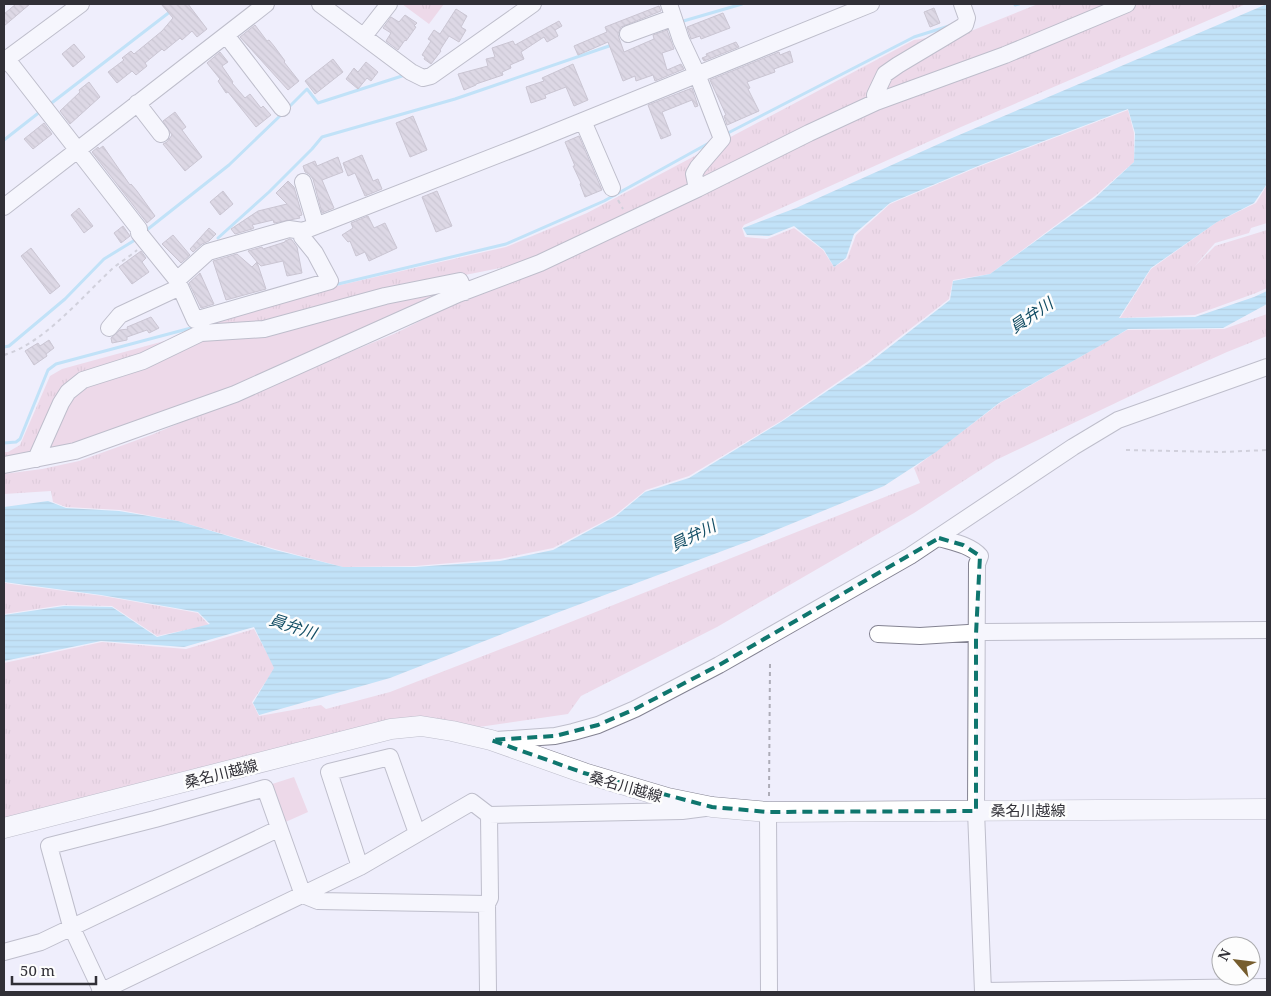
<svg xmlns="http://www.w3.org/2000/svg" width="1271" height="996" font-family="'Noto Serif','Noto Sans JP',serif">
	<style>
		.grass { fill: url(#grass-tufts) }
		.park { fill: #ecbfd3 }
		.water { fill: url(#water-rules) }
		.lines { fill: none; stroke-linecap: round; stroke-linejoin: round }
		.stream { stroke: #8ad2f3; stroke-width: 3 }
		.building { fill: url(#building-back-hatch); stroke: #9e93a1 }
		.minor-casing { stroke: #848392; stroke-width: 18 }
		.major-casing { stroke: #848392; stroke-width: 21 }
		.path { stroke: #adacb7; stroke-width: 2; stroke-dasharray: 4 4; stroke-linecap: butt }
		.minor { stroke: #fff; stroke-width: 16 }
		.major { stroke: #fff; stroke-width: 20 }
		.marked { fill: none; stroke: #0f766e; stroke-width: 4; stroke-dasharray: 10 6; stroke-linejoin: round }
		.labels { text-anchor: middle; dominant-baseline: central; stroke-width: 5; stroke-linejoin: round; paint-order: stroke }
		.street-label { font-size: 15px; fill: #313037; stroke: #fdfdfd }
		.water-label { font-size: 16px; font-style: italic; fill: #134e65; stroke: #fdfdfd }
	</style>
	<defs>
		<pattern id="grass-tufts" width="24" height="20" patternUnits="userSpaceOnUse" patternTransform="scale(1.25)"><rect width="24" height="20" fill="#ecbfd3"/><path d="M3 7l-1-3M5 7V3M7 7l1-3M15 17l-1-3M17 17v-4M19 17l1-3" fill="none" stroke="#cba4b6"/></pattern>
		<pattern id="water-rules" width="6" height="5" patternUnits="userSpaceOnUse" patternTransform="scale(1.25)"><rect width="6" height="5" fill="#8ad2f3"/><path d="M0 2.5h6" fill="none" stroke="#71abc6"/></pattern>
		<pattern id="building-back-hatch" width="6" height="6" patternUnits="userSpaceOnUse" patternTransform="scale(1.25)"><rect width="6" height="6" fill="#c7bcca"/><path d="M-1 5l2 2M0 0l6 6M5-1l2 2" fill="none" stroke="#a299a5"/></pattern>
	</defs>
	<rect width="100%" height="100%" fill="#efeefc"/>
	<path class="grass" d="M402,4H444L429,24Z
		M1038,4H1246L961,127L744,225L742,228L745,237L767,239L794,228L823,250L834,267L847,259L856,235L890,204L978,167L1128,110L1134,133V162L1095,196L990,274L953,280L949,299L867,362L781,421L689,476L646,490L614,516L553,548L500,559L415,566L343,567L275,549L178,521L120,510L66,507L53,502L51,491L4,494V474L42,469L79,461L151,435L396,333L462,300L556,263L721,186L520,264L445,279L278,321L203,327L332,287L506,247L587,213L914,40L971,31Z
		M1267,185V223L1251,228L1249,233L1215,243L1195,266L1215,246L1267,230V288L1256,293L1195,315L1120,318L1151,269L1217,222L1256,203Z
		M1267,314V336L1227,352L1147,388L996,460L914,513L717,627L581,696L568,714L479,727L426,721L4,819V663L102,642L186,649L254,629L275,668L252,702L259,716L321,705L326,709L390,692L553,629L920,483L914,468L1000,403L1127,330L1224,329Z
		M179,337L31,454L4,460V452H8L20,445L50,376L62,369Z
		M4,583L103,596L198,613L209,625L157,636L112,606L63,605L4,614Z"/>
	<path class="park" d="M434,288L462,290L237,388L52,451L49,441L75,391L168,356L203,341L268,333Z
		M294,777L308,812L281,824L269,785Z"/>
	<path class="water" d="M1267,4V184L1254,203L1217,222L1151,268L1119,318L1195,317L1254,297L1267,291V304L1223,328L1128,329L1103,344L999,403L936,452L884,486L749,541L551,615L390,678L259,715L253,703L274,668L254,627L184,647L101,641L4,661V615L64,606L112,607L157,637L210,624L198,612L101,595L4,582V507L48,501L66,508L119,511L178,521L275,550L343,567H415L500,561L553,550L616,516L645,492L689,478L781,422L869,363L950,300L953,281L990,274L1095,198L1134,162L1135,133L1128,109L978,166L890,203L854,234L846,258L834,267L824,250L794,226L769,236L747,235L743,228L796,208L952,138Z"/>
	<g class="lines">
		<path class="stream" d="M1015,5L1019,4
			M680,22L742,4
			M49,105L171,11
			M288,108L307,89L318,103L402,76
			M726,134L914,37L949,26
			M4,140L41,111
			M148,229L229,165L282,114
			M218,238L269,192L312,149L322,137L455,99L612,45
			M334,285L506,244L604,201L709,143
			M4,347L9,346L65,299L104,259L135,240
			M4,443L16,442L20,439L48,370L56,364L191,328"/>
	</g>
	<path class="building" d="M16,4H30L4,26V14Z
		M161,4H188L207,29L197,37L192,31L182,40L180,38L164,51L162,49L145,63L147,66L136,75L132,71L117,83L108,72L124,60L122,58L131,51L134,54L162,31L173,18Z
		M659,6L661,11L621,27L618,34L619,38L624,52L654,39L653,35L667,30L674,49L662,53L667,70L681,64L684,69L655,81L653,75L636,81L635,76L623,81L608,42L578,55L574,46L607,32L605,27Z
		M934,8L940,23L930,27L924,12Z
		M456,9L467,16L461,27L466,30L459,42L449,36L440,50L441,51L431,64L424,59L425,57L422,55L431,41L428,39L434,30L440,34Z
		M723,13L730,28L701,39L700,36L691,39L687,27Z
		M405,15L417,23L414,26L416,27L406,41L405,40L398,50L386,41L391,33L383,28L391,17L399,22Z
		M559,21L562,26L555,30L558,36L547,42L544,37L521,52L524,59L510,65L511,68L502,72L503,75L476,84V85L464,90L458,74L488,66L486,59L495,57L492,48L513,41L515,45Z
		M255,25L267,41L269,40L274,46L285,61L284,62L299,81L288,90L240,37Z
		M736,42L739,47L704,61L702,58L707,56L706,54Z
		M74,44L85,57L73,67L62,54Z
		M790,51L793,62L774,69L775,72L747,82L750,88L748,89L759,111L727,125L724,116L726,115L710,80L779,52L780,55Z
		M220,52L228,62L222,66L233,82L232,83L245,98L250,94L261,108L263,106L271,115L256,127L228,92L226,93L218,81L220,79L207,63Z
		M333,59L343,72L315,94L305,81Z
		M366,62L378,72L371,81L367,78L358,89L346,79L354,68L358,72Z
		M573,64L588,100L574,106L566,87L545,95L546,98L531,103L526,87L544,81L542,78Z
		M89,82L100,97L70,124L60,111L80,92L79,90Z
		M692,88L698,106L695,107L692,100L662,112L671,135L661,139L648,105Z
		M175,112L186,127L182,130L202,157L185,171L163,144L167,142L172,135L163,121Z
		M413,116L427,150L410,157L396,123Z
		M44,123L52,134L33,149L24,139Z
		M579,136L602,190L585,197L580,184L581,183L573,166H575L565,142Z
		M103,146L130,185L131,184L137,191L155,216L147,223L92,152L98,147L99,149Z
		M362,155L373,181L378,179L382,189L365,196L355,173L348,176L343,163Z
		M338,157L343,172L322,180L334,208L322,213L313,179L309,174L305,172L303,166L315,161L317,166Z
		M288,181L294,187L302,215L299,216L300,218L274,223L273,220L252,225L254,228L252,229L235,234L231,229L258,211L287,204L276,193Z
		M223,191L233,204L220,215L210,202Z
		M437,191L452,226L436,232L422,197Z
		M79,208L93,226L84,233L71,215Z
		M368,216L374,228L385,223L397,248L369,261L365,252L356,256L350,241L348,242L342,235L353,228L351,223Z
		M123,226L130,236L121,243L114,233Z
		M209,228L216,234L209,241L202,244L193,252L190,249Z
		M173,235L190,255L181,263L162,244Z
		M290,239L292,240L297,247L302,273L287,276L283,261L261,266L257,262L266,289L226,300L213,261L237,254L252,267L257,262L248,251L262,247L263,249L285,242V241Z
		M31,248L60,286L50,294L21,256Z
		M141,251L146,258L142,262L149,272L132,284L119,267Z
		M200,273L214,304L201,308L189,283Z
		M151,317L159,328L149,333L147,330L127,337V340L112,343L111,338L120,330L128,329L127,327L132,325Z
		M49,340L54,348L46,354L47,356L34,365L25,351L38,343L40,346Z"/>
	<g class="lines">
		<defs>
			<path id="minor" d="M320,4L411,72L423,78L431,76L533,4
				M669,4L681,40L697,74L722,139L698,167L694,174L697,189
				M628,34L672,18
				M226,35L282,108
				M364,36L389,4
				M4,58L13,67L139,229V233L177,280
				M4,61L81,4
				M876,102L875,95L885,74L898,65L965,25L967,18L962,4
				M137,103L161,134
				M583,121L612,188
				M303,182L316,226
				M4,207L266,4
				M303,231L302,237L315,253L330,281L195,320L177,280L208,252L289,229L303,231L531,142L871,4
				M109,328L120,315L180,287
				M36,459L61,403L68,392L83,380L143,361L201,333L264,329L385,296L460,281L465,292
				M4,465L75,451L235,394L458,294L540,263L697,189L809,133L876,102L1005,55L1127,4
				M939,538C952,542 971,545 980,556L977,564L976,811L983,992
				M878,634L920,636L984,632L1267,630
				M496,740L555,736L573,732L598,725L635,709L719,665L910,556L1073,447L1118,420L1267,367
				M768,812L769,992
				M360,867L329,772L390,757L417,833
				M303,895L318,901L487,904
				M4,952L41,942L278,829
				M983,991L1267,987
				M100,992L360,867L472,802L489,815L682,811L705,808
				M102,992L71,926L49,846L155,819L265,788L303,895
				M488,992L487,904L490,898L489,815"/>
			<path id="major" d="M4,828L391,729L421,726L452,731L491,740L584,773L668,798L712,807L768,812L1267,809"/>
		</defs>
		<use href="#minor" class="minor-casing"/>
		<use href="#major" class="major-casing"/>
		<path class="path" d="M618,200L623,209
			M4,355C43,344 82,297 112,269C120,262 129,257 137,250
			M1126,450L1222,452L1267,450
			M769,796L770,663"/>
		<use href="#minor" class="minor"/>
		<use href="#major" class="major"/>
	</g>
	<path d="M0 0H1271V996H0ZM939,538L963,545L980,556L976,634V811L768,812L712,807L584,773L491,740L555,736L598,725L635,709L719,665Z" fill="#efeefc" fill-opacity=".55" fill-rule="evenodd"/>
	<path class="marked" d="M939,538L963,545L980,556L976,634V811L768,812L712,807L584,773L491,740L555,736L598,725L635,709L719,665Z"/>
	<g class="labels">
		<g class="street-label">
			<text transform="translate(221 773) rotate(-14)">桑名川越線</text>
			<text transform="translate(626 786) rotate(16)">桑名川越線</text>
			<text x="1028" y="810">桑名川越線</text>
		</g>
		<g class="water-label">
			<text transform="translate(1031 315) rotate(-34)">員弁川</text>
			<text transform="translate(693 535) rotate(-26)">員弁川</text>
			<text transform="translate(293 626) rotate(18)">員弁川</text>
		</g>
	</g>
	<rect width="1271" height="996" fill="none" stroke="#313037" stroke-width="10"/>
	<g transform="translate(1236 961) rotate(298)"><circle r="24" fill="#fdfdfd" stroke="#ababae"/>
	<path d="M0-4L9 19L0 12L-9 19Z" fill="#765d2e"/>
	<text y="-8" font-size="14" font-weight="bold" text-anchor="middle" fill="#313037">N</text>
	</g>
	<path d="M12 976v8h84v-8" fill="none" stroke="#313037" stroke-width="2.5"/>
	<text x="20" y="976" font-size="15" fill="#313037" stroke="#fdfdfd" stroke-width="4" paint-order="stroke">50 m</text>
</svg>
